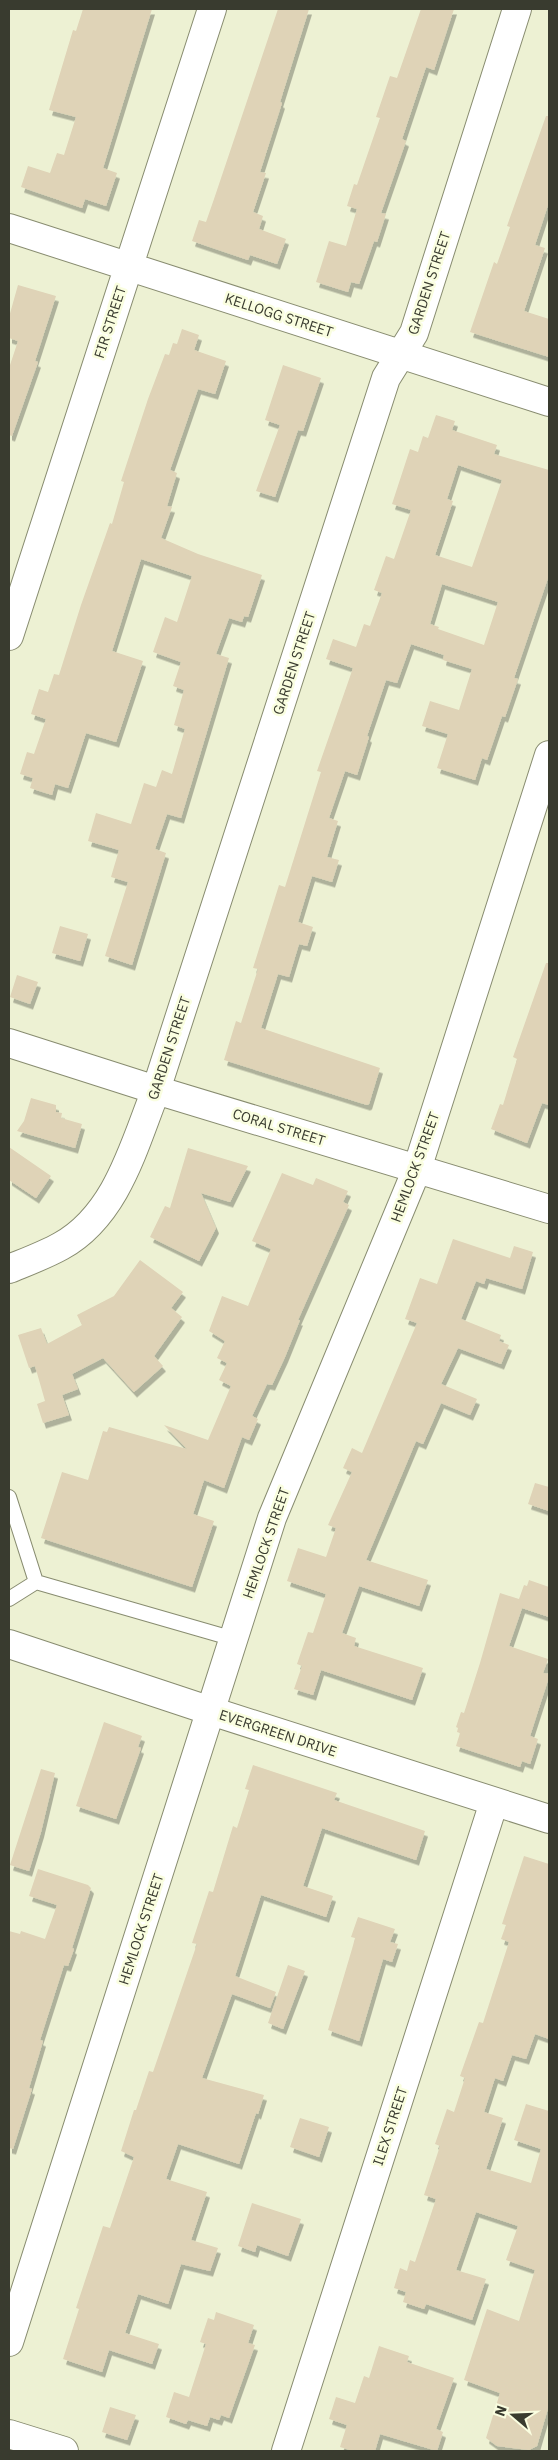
<svg xmlns="http://www.w3.org/2000/svg" width="558" height="2460" font-family="'IBM Plex Sans',sans-serif">
	<style>
		.building { fill: #dfd3b7; fill-rule: evenodd; filter: url(#shadow) }
		.lines { fill: none; stroke-linecap: round; stroke-linejoin: round }
		.service-casing { stroke: #888c70; stroke-width: 16 }
		.minor-casing { stroke: #888c70; stroke-width: 30 }
		.tertiary-casing { stroke: #888c70; stroke-width: 30 }
		.service { stroke: #fff; stroke-width: 14 }
		.minor { stroke: #fff; stroke-width: 28 }
		.tertiary { stroke: #fff; stroke-width: 28 }
		.labels { text-anchor: middle; dominant-baseline: central; stroke-width: 5; stroke-linejoin: round; paint-order: stroke }
		.street-label { font-size: 14px; fill: #393b2f; stroke: #fafee0 }
	</style>
	<defs>
		<filter id="shadow"><feDropShadow dx="3" dy="5.5" stdDeviation="0" flood-color="#0004"/></filter>
	</defs>
	<rect width="100%" height="100%" fill="#edf1d3"/>
	<path class="building" d="M83,9H152L103,168L117,173L106,206L85,199L82,208L21,187L28,166L50,173L57,153L64,155L76,117L49,110L73,30L76,31Z
		M278,9H309L280,102L282,103L260,172L266,173L253,212L263,216L259,229L286,239L277,264L250,255L248,260L192,241L199,220L206,222L214,199Z
		M421,9H454L434,70L426,67L402,139L406,141L381,213L386,214L377,242L374,241L359,284L351,282L348,292L316,282L329,241L346,246L357,209L347,206L354,184L357,185L380,118L376,117L390,76L397,78Z
		M546,116H549V202L535,245L545,248L524,311L549,319V357L470,332L494,262L497,264L510,227L507,226Z
		M18,285L56,296L35,361L38,362L12,436L9,435V368L18,341L9,338V317Z
		M182,329L199,335L194,350L226,361L215,394L198,389L170,470L177,473L167,506L172,507L161,538L198,554L262,575L248,617L244,616L242,622L229,618L216,654L229,658L181,818L167,814L155,849L166,853L132,965L105,956L128,882L111,877L119,850L88,841L96,813L131,824L144,783L156,787L162,770L172,774L185,729L174,725L184,690L173,686L181,662L153,652L165,617L177,622L192,576L141,559L112,651L143,661L116,742L86,733L68,788L55,784L52,795L30,788L33,778L20,774L27,752L34,754L46,719L31,714L39,689L48,692L54,674L59,675L81,605L110,523L112,524L124,482L121,481L148,399L165,354L169,355L173,343L177,344Z
		M283,365L321,378L303,431L298,430L275,497L256,491L280,425L265,420Z
		M436,415L455,421L452,430L497,445L494,454L549,470V575L514,678L518,679L505,717L502,716L487,760L482,758L475,780L437,768L448,734L422,726L430,701L459,710L472,669L443,660L444,655L411,644L397,683L386,680L367,736L369,737L357,775L345,771L329,818L338,821L327,857L339,860L332,882L312,876L298,922L313,927L307,946L299,944L289,977L278,974L261,1028L380,1068L369,1104L367,1105L224,1060L236,1021L241,1023L258,969L253,968L279,885L285,887L321,772L317,771L353,668L326,659L333,639L356,647L364,624L370,626L382,593L374,590L386,556L394,559L411,510L392,504L410,449L418,452L423,436L428,438ZM458,465L502,480L472,567L435,555L453,501L447,499ZM442,584L498,602L484,645L438,629L439,627L430,624Z
		M60,926L88,934L80,961L52,953Z
		M546,963H549V1105L542,1103L527,1143L491,1129L500,1104L503,1105L517,1059L513,1057Z
		M17,975L38,982L30,1004L10,997Z
		M31,1098L56,1105V1112L62,1113L61,1118L82,1124L75,1148L17,1131L24,1121Z
		M9,1147L51,1176L36,1198L9,1180Z
		M188,1148L248,1166L230,1202L201,1193L216,1228L199,1261L150,1237L165,1206L170,1208Z
		M282,1173L313,1185L316,1178L348,1191L343,1202L349,1205L298,1320H300L285,1357L272,1385L267,1384L252,1416L258,1419L249,1440L242,1437L224,1488L204,1480L193,1514L214,1521L192,1587L41,1538L62,1472L88,1480L103,1431L107,1432L109,1427L187,1449L164,1425L208,1440L231,1386L219,1380L227,1363L217,1358L225,1341L209,1331L222,1296L248,1306L271,1249L252,1241Z
		M453,1239L510,1258L514,1246L533,1252L522,1289L486,1278L484,1284L476,1281L461,1319L501,1335L499,1341L509,1345L501,1364L458,1348L441,1384L477,1399L470,1415L441,1403L423,1444L416,1441L366,1560L428,1580L419,1606L359,1586L342,1633L356,1638L354,1646L423,1668L412,1700L321,1670L313,1695L294,1689L302,1666L297,1664L308,1632L313,1633L326,1594L287,1581L298,1548L326,1557L336,1528L328,1525L352,1472L343,1468L352,1448L362,1453L417,1323L405,1319L420,1278L437,1284Z
		M140,1260L183,1292L171,1308L182,1317L154,1356L163,1366L134,1392L103,1358L72,1374L78,1389L62,1395L69,1415L43,1423L37,1404L45,1401L35,1366L29,1368L18,1335L41,1328L47,1344L82,1325L77,1315L114,1296Z
		M535,1483L549,1487V1511L528,1504Z
		M529,1580L549,1587V1617L522,1608L509,1646L548,1659L543,1673L549,1674V1677L530,1736L538,1739L530,1764L522,1761L520,1767L456,1746L460,1733L457,1732L458,1728L456,1727L461,1712L464,1713L480,1663L500,1593L519,1599L524,1585L527,1586Z
		M104,1722L142,1736L138,1747L141,1748L116,1819L76,1806Z
		M253,1765L337,1793L334,1800L425,1831L416,1860L322,1828L303,1886L333,1896L326,1917L261,1895L235,1976L276,1992L270,2008L232,1994L202,2078L264,2095L258,2114L256,2113L239,2164L178,2144L166,2179L207,2192L191,2240L218,2248L210,2271L181,2264L168,2304L138,2294L125,2333L159,2344L152,2364L109,2350L102,2372L63,2359L79,2309L76,2308L103,2226L110,2228L134,2157L121,2151L134,2110H136L149,2071L153,2072L197,1944L192,1943L209,1891L213,1892L233,1826L237,1828L249,1790L245,1789Z
		M41,1769L55,1773L41,1832L29,1871L10,1865Z
		M524,1856L549,1864V2039L535,2034L526,2059L512,2055L503,2081L495,2078L484,2112L503,2118L486,2169L531,2183L541,2149L514,2140L526,2104L549,2111V2405L537,2446L529,2450L497,2446L486,2438L500,2393L464,2380L487,2309L519,2321L535,2270L506,2260L518,2226L476,2212L456,2270L486,2279L472,2320L426,2304L424,2309L403,2302L406,2292L394,2288L400,2268L407,2271L410,2260L415,2262L436,2199L424,2195L440,2146L435,2144L447,2109L454,2112L465,2078L460,2076L479,2022L483,2023L509,1942L501,1939L506,1925L502,1924Z
		M38,1869L88,1885L91,1888L72,1948L74,1949L68,1966L64,1965L40,2040L43,2041L29,2088L32,2089L13,2149L9,2148V1931L20,1934L21,1931L45,1939L57,1905L29,1896Z
		M358,1917L395,1929L390,1942L398,1944L392,1962L383,1959L359,2041L328,2030L352,1949L355,1938L351,1937Z
		M288,1965L305,1971L283,2029L268,2023Z
		M300,2118L329,2127L319,2157L290,2147Z
		M252,2203L301,2219L288,2256L257,2245L255,2252L238,2246Z
		M216,2312L254,2325L248,2343L255,2345L229,2418L221,2415L219,2420L210,2417L207,2426L188,2420L186,2424L166,2417L174,2392L189,2397L206,2344L200,2342L208,2318L214,2320Z
		M379,2346L409,2356L407,2362L454,2378L436,2429L443,2432L437,2451L380,2434L375,2451H353L340,2447L347,2425L329,2419L336,2397L355,2403L364,2376L369,2378Z
		M110,2407L136,2415L127,2440L102,2432Z"/>
	<g class="lines">
		<defs>
			<path id="service" d="M9,1497L36,1582
				M9,1599L36,1582L234,1639"/>
			<path id="minor" d="M9,228L549,402
				M9,636L212,9
				M9,1043L156,1090L549,1209
				M9,1269C26,1262 45,1255 61,1246C117,1215 134,1145 156,1090L386,378L414,333L517,9
				M9,2342L272,1518L417,1169L549,755
				M9,2434L64,2451
				M286,2451L494,1802"/>
			<path id="tertiary" d="M9,1644L211,1711L549,1819"/>
		</defs>
		<use href="#service" class="service-casing"/>
		<use href="#minor" class="minor-casing"/>
		<use href="#tertiary" class="tertiary-casing"/>
		<use href="#service" class="service"/>
		<use href="#minor" class="minor"/>
		<use href="#tertiary" class="tertiary"/>
	</g>
	<g class="labels">
		<g class="street-label">
			<text transform="translate(429 283) rotate(-72)">GARDEN STREET</text>
			<text transform="translate(279 315) rotate(18)">KELLOGG STREET</text>
			<text transform="translate(110 322) rotate(-72)">FIR STREET</text>
			<text transform="translate(294 663) rotate(-72)">GARDEN STREET</text>
			<text transform="translate(169 1048) rotate(-72)">GARDEN STREET</text>
			<text transform="translate(279 1127) rotate(17)">CORAL STREET</text>
			<text transform="translate(415 1167) rotate(-70)">HEMLOCK STREET</text>
			<text transform="translate(266 1543) rotate(-71)">HEMLOCK STREET</text>
			<text transform="translate(278 1733) rotate(18)">EVERGREEN DRIVE</text>
			<text transform="translate(141 1929) rotate(-72)">HEMLOCK STREET</text>
			<text transform="translate(390 2126) rotate(-72)">ILEX STREET</text>
		</g>
	</g>
	<rect width="558" height="2460" fill="none" stroke="#393b2f" stroke-width="20"/>
	<g transform="translate(513 2415) rotate(289)" stroke="#fafee0" stroke-width="4" paint-order="stroke">
	<path d="M0-4L9 19L0 12L-9 19Z" fill="#393b2f"/>
	<text y="-8" font-size="14" font-weight="bold" text-anchor="middle" fill="#393b2f">N</text>
	</g>
</svg>
